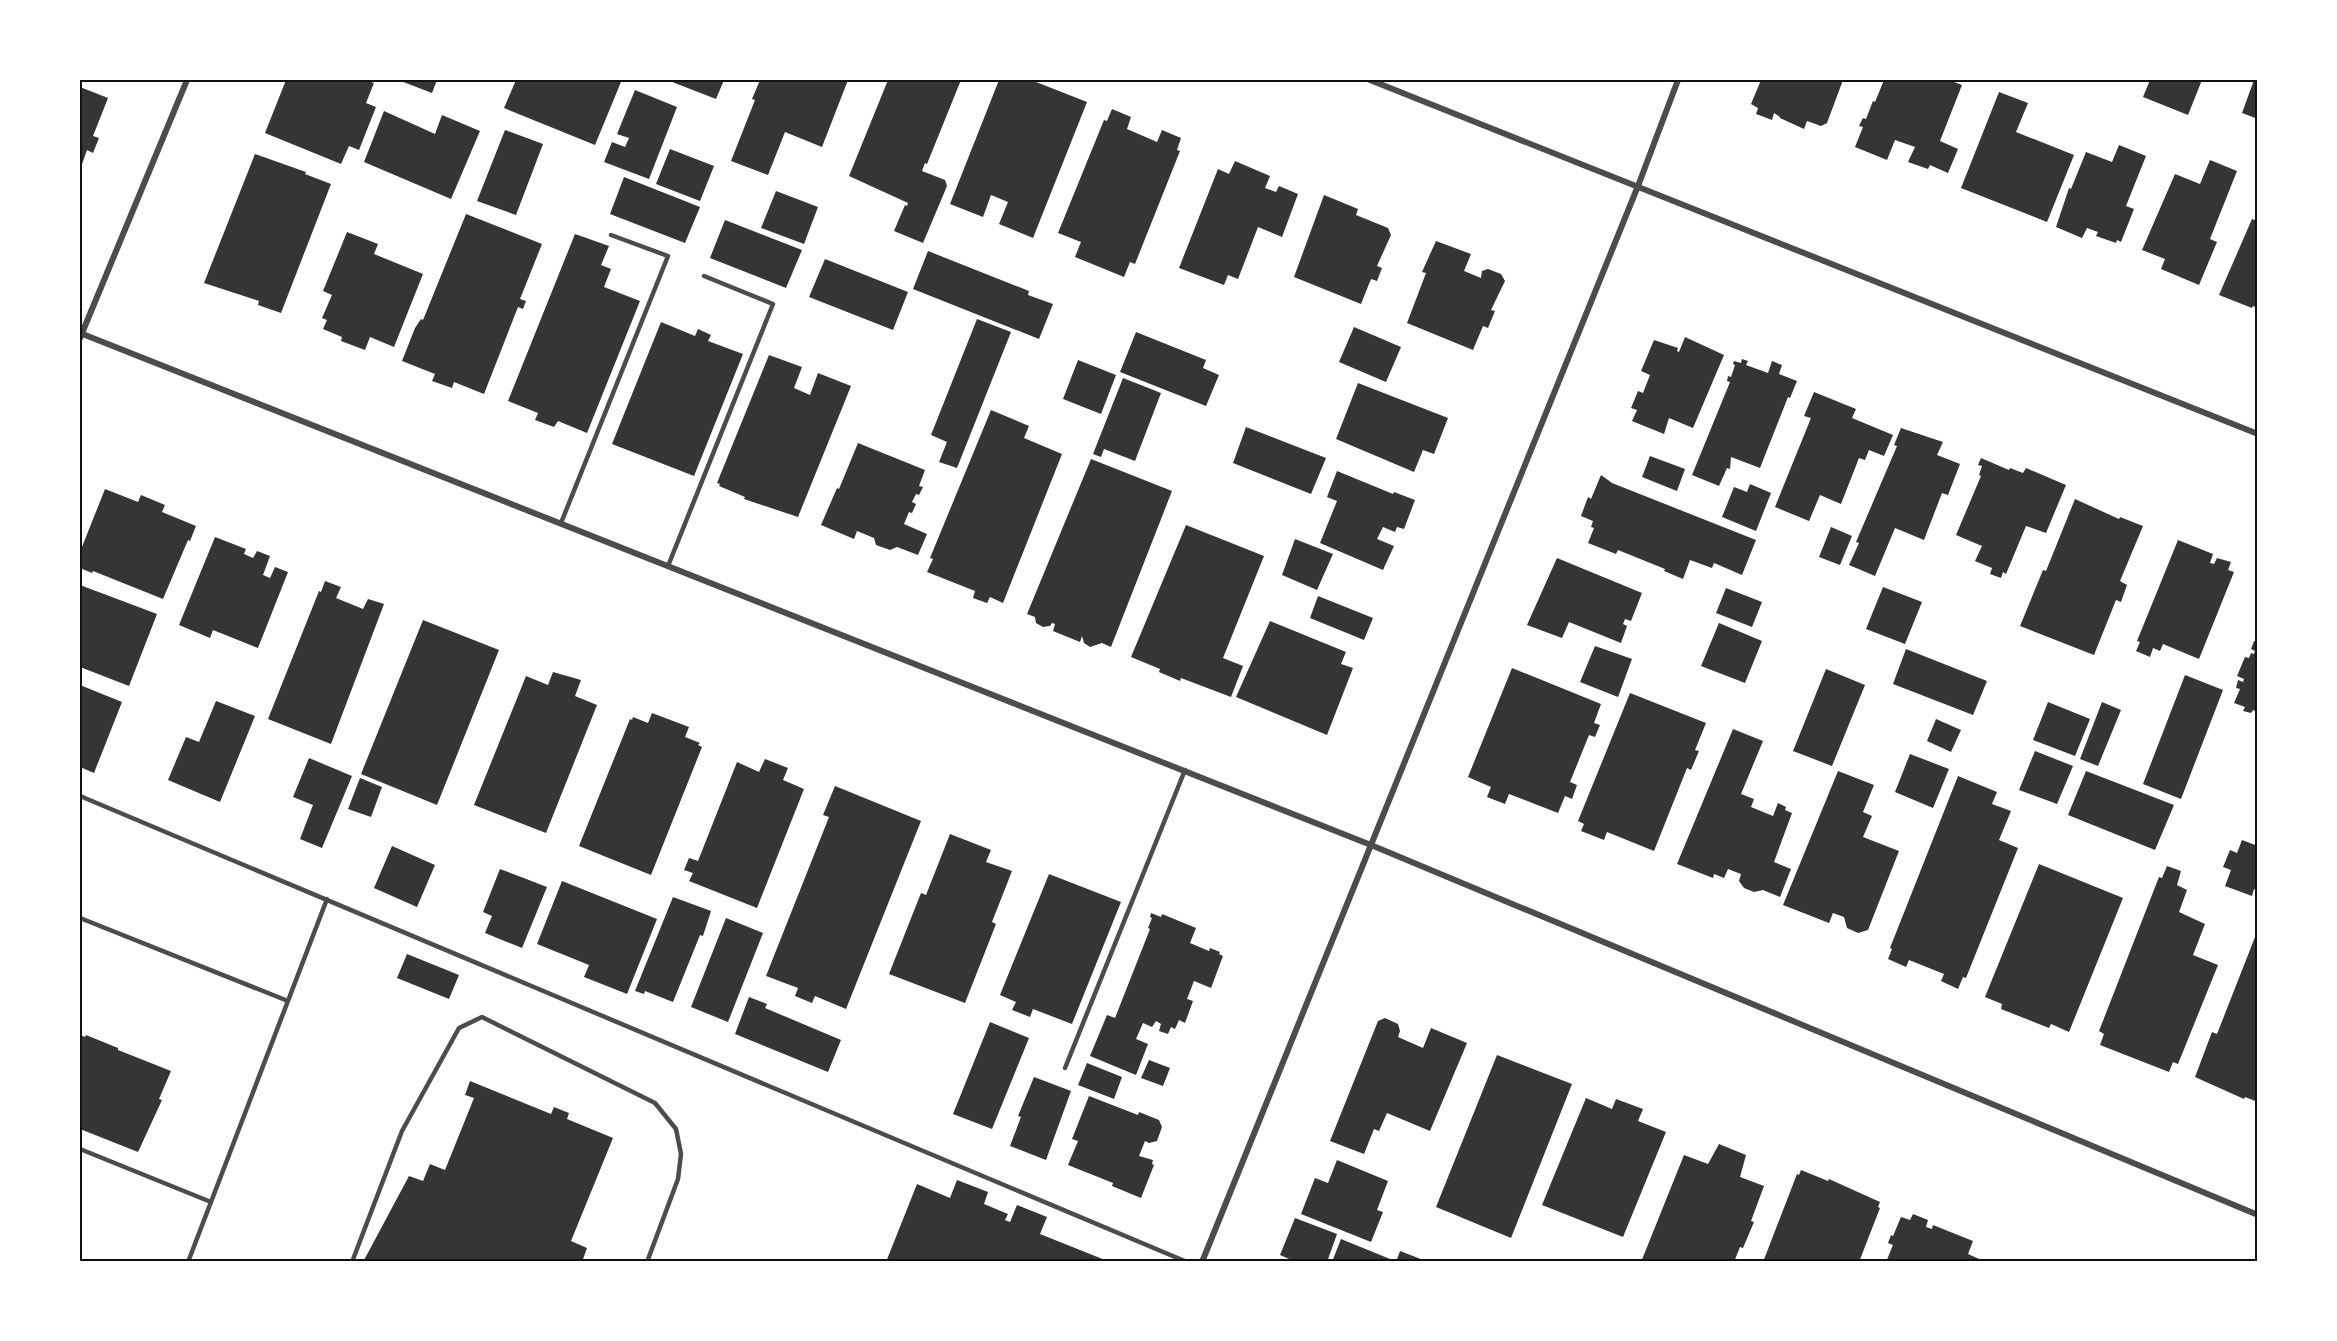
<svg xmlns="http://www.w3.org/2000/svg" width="2337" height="1341" font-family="Cabin,sans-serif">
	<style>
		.building { fill: #353535 }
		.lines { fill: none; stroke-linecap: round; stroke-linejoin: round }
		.service { stroke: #4c4c4c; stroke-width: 4.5 }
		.minor { stroke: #4c4c4c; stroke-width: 6 }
		.neatline { fill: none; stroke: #111; stroke-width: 2 }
	</style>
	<rect width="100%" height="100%" fill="#fff"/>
	<path class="building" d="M286,80H365L374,83L366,103L376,107L359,150L349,146L341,164L265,133Z
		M398,80H437L432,93Z
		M516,80H616L621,82L595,145L504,108Z
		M667,80H724L716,99Z
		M760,80H848L822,147L785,132L768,175L731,161L755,100L752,99Z
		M888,80H961L927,164L925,163L922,171L945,180L947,186L923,243L894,231L905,205L907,206L908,203L849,176Z
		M999,80H1031L1087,102L1033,238L999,224L1008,202L991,195L983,217L950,204Z
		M1761,80H1843L1827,123L1821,126L1807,121L1804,129L1780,118V117L1774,113L1772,120L1756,114L1758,108L1751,104Z
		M1884,80H1949L1962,85L1940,141L1958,149L1948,173L1930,165L1928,169L1908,162L1915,147L1895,140L1887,160L1855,147L1863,127L1859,126L1863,118L1866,119L1873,101L1875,102Z
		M2150,80H2202L2188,115L2143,97Z
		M2254,80H2258V119L2242,113Z
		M80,87L108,98L93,136L99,138L93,153L87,150L80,170Z
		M635,90L677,107L649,179L604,162L612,142L625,147L629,138L617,134Z
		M1999,92L2028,103L2016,132L2074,155L2047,222L1961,188Z
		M1112,109L1131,117L1127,129L1157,142L1162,130L1181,138L1177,150L1180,151L1135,264L1130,262L1124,277L1075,257L1081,242L1058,233L1104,120L1107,121Z
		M384,111L435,134L442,115L480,131L451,199L364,162Z
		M505,130L543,144L516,215L477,201Z
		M2119,145L2146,156L2126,206L2134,209L2121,242L2117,240L2116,243L2096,236L2098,232L2087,228L2082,238L2056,227L2069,188L2071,189L2086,152L2112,162Z
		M670,149L714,166L700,201L656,184Z
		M255,154L306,172L305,174L331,184L281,313L258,305L259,301L204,283Z
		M2210,160L2237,171L2210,239L2217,242L2199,285L2161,269L2165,259L2142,250L2175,174L2200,184Z
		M1235,161L1270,176L1265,188L1276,192L1279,186L1298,194L1282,237L1258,227L1238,279L1228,275L1224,285L1179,268L1218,169L1229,174Z
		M624,177L700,207L685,243L610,214Z
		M776,191L818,207L804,244L761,228Z
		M1324,195L1358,209L1356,215L1388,228L1391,235L1377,266L1382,268L1377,281L1371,279L1361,304L1294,277Z
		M466,214L542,244L520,299L526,301L523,309L518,307L484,394L454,382L452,388L432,381L435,374L402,361L415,328L421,319L423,320Z
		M2252,219L2258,221V308L2253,306L2252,308L2219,295Z
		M725,220L802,250L786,288L710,258Z
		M347,232L378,244L374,254L423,274L394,347L370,337L365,350L341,341L342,337L323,329L327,320L322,318L332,295L323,291Z
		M575,234L609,246L601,265L611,269L604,287L640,301L587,433L558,421L554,427L535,420L538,413L508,401Z
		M1436,241L1471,254L1464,271L1481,278L1482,271L1488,269L1501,274L1505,281L1491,310L1495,311L1488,328L1483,326L1473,350L1407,323L1426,273L1422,272Z
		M928,251L1029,291L1028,295L1053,304L1039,339L913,289Z
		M825,259L908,292L893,330L809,297Z
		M977,319L1011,332L957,468L939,462L947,442L931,435Z
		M661,322L695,336L698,329L711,335L708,341L743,354L694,476L612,444Z
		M1354,327L1401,347L1386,382L1339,362Z
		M1136,332L1206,360L1203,368L1219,375L1206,406L1120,372Z
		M1685,337L1724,355L1693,428L1669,418L1664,434L1632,421L1637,410L1631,408L1638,391L1643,393L1650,375L1641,371L1654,340L1678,348L1677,351L1679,352Z
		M769,355L802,367L794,388L810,395L818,373L851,386L798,517L744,499L745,497L719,486L720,484L717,483Z
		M1742,359L1748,361L1746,365L1768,373L1772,361L1782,365L1779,374L1797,381L1790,398L1788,397L1760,468L1731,457L1730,469L1727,468L1719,486L1692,475L1730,382L1727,381L1728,376L1731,377L1735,365L1733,364L1734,361L1741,363Z
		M1078,360L1116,375L1101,414L1063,399Z
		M1123,378L1161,393L1135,461L1104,449L1101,457L1093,454Z
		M1358,383L1448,418L1434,454L1423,450L1414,472L1336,439Z
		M1814,392L1856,409L1852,418L1893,435L1884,456L1869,450L1865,460L1859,458L1841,504L1820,495L1809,521L1775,507L1811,418L1804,416Z
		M991,410L1029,426L1024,438L1062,454L1003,603L990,597L987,603L973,598L975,591L927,572L933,559L930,558Z
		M1246,427L1326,458L1311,494L1233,463Z
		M1901,428L1943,442L1937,455L1960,464L1948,495L1942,493L1924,540L1895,528L1875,576L1849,565L1859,543L1856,542L1897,446L1894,445Z
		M858,443L925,470L919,486L923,487L919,495L916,494L912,502L916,504L912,513L909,512L904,524L927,534L918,555L897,547L890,550L876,545L874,538L857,531L854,539L821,525L837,488L839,489Z
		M1650,456L1685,469L1677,491L1642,477Z
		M1981,458L2009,470L2010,468L2023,473L2026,468L2066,485L2046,533L2026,526L2006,574L2003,572L2001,578L1990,574L1992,568L1975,561L1982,546L1956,535L1981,476L1979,475L1982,466L1978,465Z
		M1091,459L1172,491L1111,647L1102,643L1090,647L1084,643L1082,636L1080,642L1053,631L1055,624L1052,623L1050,626L1043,627L1036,623L1035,617L1027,614Z
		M1337,471L1393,494L1394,492L1415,500L1404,529L1397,527L1395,532L1383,527L1377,539L1394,546L1383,570L1320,543L1337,501L1327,497Z
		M1601,475L1612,483L1756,540L1742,575L1714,563L1712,568L1690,560L1683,579L1664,571L1665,569L1618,550L1616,554L1588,543L1594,528L1591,527L1593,521L1581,516L1588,497L1591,499Z
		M1750,484L1771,493L1756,531L1722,517L1734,487L1747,492Z
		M105,489L138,502L141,495L165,505L162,512L196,526L190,541L188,540L163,599L93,571L92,573L80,568V552Z
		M2075,499L2119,519L2120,517L2143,526L2120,581L2127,585L2121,602L2116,600L2094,655L2020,626L2043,570L2046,571Z
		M1186,525L1264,556L1223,658L1243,666L1231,697L1181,678L1180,681L1159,672L1160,669L1131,657Z
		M1831,527L1852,536L1840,565L1819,557Z
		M215,537L246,549L244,554L253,558L257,551L270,556L263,575L270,578L275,567L288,572L258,648L213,630L210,638L179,625Z
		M1295,539L1333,554L1317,590L1282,575Z
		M2178,540L2213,554L2210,563L2214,564L2217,558L2231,562L2228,570L2234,572L2199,659L2163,644L2160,651L2153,648L2150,657L2136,651L2140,642L2137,641Z
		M1557,558L1642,593L1631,621L1625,619L1623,624L1627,626L1621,643L1569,622L1562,638L1527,625Z
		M325,581L341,587L336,598L363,609L368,599L384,604L331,744L268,719L319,591L321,592Z
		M80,585L157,614L129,686L80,667Z
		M1883,587L1922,602L1905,644L1866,629Z
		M1726,588L1762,602L1752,627L1716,613Z
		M1318,596L1373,618L1364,640L1310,618Z
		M423,620L499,650L437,805L361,774Z
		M1270,621L1346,652L1341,664L1353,668L1327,735L1236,697Z
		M1719,623L1762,641L1745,683L1701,666Z
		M2254,641L2258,642V712L2253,710L2251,713L2243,711L2245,707L2234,703L2240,689L2236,688L2238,680L2243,682L2244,679L2237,676L2245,657L2249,658L2251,653L2254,654L2255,651L2251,649Z
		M1595,646L1632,659L1618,697L1580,682Z
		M1906,649L1987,681L1973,715L1893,684Z
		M1512,668L1601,704L1594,723L1600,725L1595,737L1589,735L1570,782L1577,785L1572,799L1565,796L1558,813L1509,794L1505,804L1487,797L1491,787L1468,777Z
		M1826,669L1865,685L1832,766L1793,751Z
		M553,672L581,680L575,696L597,705L546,833L474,805L526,676L548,685Z
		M2185,675L2223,690L2181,799L2143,784Z
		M80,685L122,702L94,773L80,767Z
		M1630,693L1706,723L1695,750L1699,751L1691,770L1687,768L1654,851L1607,832L1604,840L1581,831L1584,824L1578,821Z
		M216,701L255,716L220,802L168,780L186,737L199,742Z
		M2048,702L2090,719L2075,756L2033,740Z
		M2102,702L2121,710L2098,766L2080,759Z
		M652,713L689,727L685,737L700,743L698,745L702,747L651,875L579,846L630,719L632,720L633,717L648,723Z
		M1936,719L1961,730L1951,752L1927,741Z
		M1733,729L1763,741L1741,794L1754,799L1751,807L1773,816L1778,803L1786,807L1785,810L1792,813L1774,862L1791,869L1780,897L1763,890L1754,892L1744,888L1739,881L1741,874L1728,869L1724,878L1714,874L1713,878L1677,864Z
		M2035,751L2073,766L2057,804L2019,790Z
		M1910,754L1949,769L1933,808L1895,792Z
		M309,758L352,776L322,848L300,839L313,805L293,797Z
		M765,759L788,768L783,780L804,789L757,908L689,881L693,873L684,870L689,858L698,861L737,762L759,772Z
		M1838,771L1874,785L1863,812L1872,816L1863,837L1899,851L1868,930L1858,933L1847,928L1844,917L1833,913L1829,923L1783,905Z
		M2086,771L2174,805L2155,850L2068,815Z
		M1958,776L1997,792L1992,804L2011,811L1999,840L2018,848L1966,978L1963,977L1958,989L1941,981L1944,974L1909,960L1906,967L1888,959L1892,949L1890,948Z
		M360,778L382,787L371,817L348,809Z
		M835,786L921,821L846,1009L815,996L812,1003L795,996L798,988L766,976L829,817L823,815Z
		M950,834L991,850L986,862L1012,871L992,922L996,924L965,1003L889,974L921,893L926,895Z
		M2242,840L2258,846V890L2254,889L2252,896L2225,886L2231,870L2223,867L2230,850L2237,853Z
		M392,846L435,865L417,907L374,888Z
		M2039,864L2123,898L2069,1032L2051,1024L2049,1028L2001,1009L2002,1004L1985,997Z
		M2167,866L2181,871L2177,885L2187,890L2179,912L2205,924L2193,955L2218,965L2178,1064L2173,1062L2169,1072L2100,1045L2104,1034L2099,1031L2159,877L2162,878Z
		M500,869L547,887L522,948L485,933L492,916L483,912Z
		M1049,874L1121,902L1072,1024L1033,1009L1030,1017L1012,1010L1016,1002L1000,995Z
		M562,881L657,919L627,994L584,977L589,965L537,944Z
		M673,897L711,911L703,936L700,935L673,1002L645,991L644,994L635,991Z
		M1151,913L1161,917L1162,914L1196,928L1190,943L1209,951L1210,948L1220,952L1219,954L1223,956L1211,988L1194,981L1187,999L1193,1001L1185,1023L1179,1020L1175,1029L1171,1027L1168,1034L1159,1031L1161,1024L1156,1021L1152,1027L1143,1023L1136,1039L1148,1044L1136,1075L1090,1056L1107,1015L1115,1018L1150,929L1148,928L1152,918L1150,917Z
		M726,918L763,933L728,1022L691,1007Z
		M2257,932H2258V1102L2245,1097L2244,1099L2195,1077L2212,1032L2217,1034Z
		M407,954L459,975L449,999L397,978Z
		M749,997L767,1004L765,1008L841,1040L828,1072L735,1034Z
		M1385,1018L1398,1024L1400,1031L1398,1037L1423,1048L1431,1028L1467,1043L1430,1131L1387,1113L1379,1131L1374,1129L1364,1154L1330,1141L1378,1021Z
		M990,1022L1029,1038L992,1129L953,1114Z
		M80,1035L85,1037L86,1035L118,1048V1050L171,1071L159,1099L162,1100L138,1152L80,1129Z
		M1497,1055L1572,1084L1511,1238L1436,1207Z
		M1149,1060L1170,1068L1163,1086L1141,1078Z
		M1087,1063L1122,1077L1114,1099L1078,1085Z
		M1034,1077L1071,1091L1046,1160L1010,1146L1021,1117L1018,1116Z
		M470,1081L551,1114L554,1107L569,1113L567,1119L613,1138L571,1241L587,1248L582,1262H363L409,1176L423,1181L430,1164L445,1170L474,1098L465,1095Z
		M1089,1096L1138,1115L1139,1112L1159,1120L1162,1127L1157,1141L1149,1143L1145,1141L1139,1156L1153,1160L1152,1164L1154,1165L1141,1198L1112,1186L1113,1183L1068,1165L1078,1141L1072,1139Z
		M1586,1098L1612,1109L1616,1099L1643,1109L1638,1121L1666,1132L1623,1237L1542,1205Z
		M1719,1144L1746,1155L1740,1177L1764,1186L1751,1221L1754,1222L1743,1248L1740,1247L1734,1262H1641L1684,1155L1708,1164Z
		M1337,1160L1388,1181L1377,1210L1383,1212L1371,1242L1301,1214L1315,1178L1328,1183Z
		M1801,1170L1828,1181L1829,1179L1880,1202L1878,1207L1880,1208L1859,1262H1763L1797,1174L1799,1175Z
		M957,1180L988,1192L984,1204L1008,1214L1005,1220L1010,1222L1017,1205L1047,1217L1040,1234L1110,1262H886L917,1184L950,1198Z
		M1913,1214L1928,1220L1926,1227L1932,1229L1933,1225L1973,1241L1968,1254L1986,1262H1886L1893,1245L1888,1243L1891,1235L1893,1236L1901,1217L1910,1220Z
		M1295,1218L1337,1234L1327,1262H1296L1280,1255Z
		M1341,1239L1390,1259L1389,1262H1332Z
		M1400,1251L1426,1261V1262H1396Z"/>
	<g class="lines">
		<path class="service" d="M561,523L668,256L611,235
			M668,566L773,304L704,276
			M80,796L1187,1262
			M80,918L288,1001
			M1065,1068L1185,770
			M80,1149L211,1202
			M188,1262L327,899
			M352,1262L402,1131L459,1028L482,1017L655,1103L676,1129L681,1154L678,1179L647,1262"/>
		<path class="minor" d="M1370,80L2258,434
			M80,333L1371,845L2258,1215
			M80,338L187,80
			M1202,1262L1638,186L1678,80"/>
	</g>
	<rect width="2337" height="1341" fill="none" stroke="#ffffff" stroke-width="162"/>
	<rect x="81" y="81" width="2175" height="1179" class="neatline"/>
</svg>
